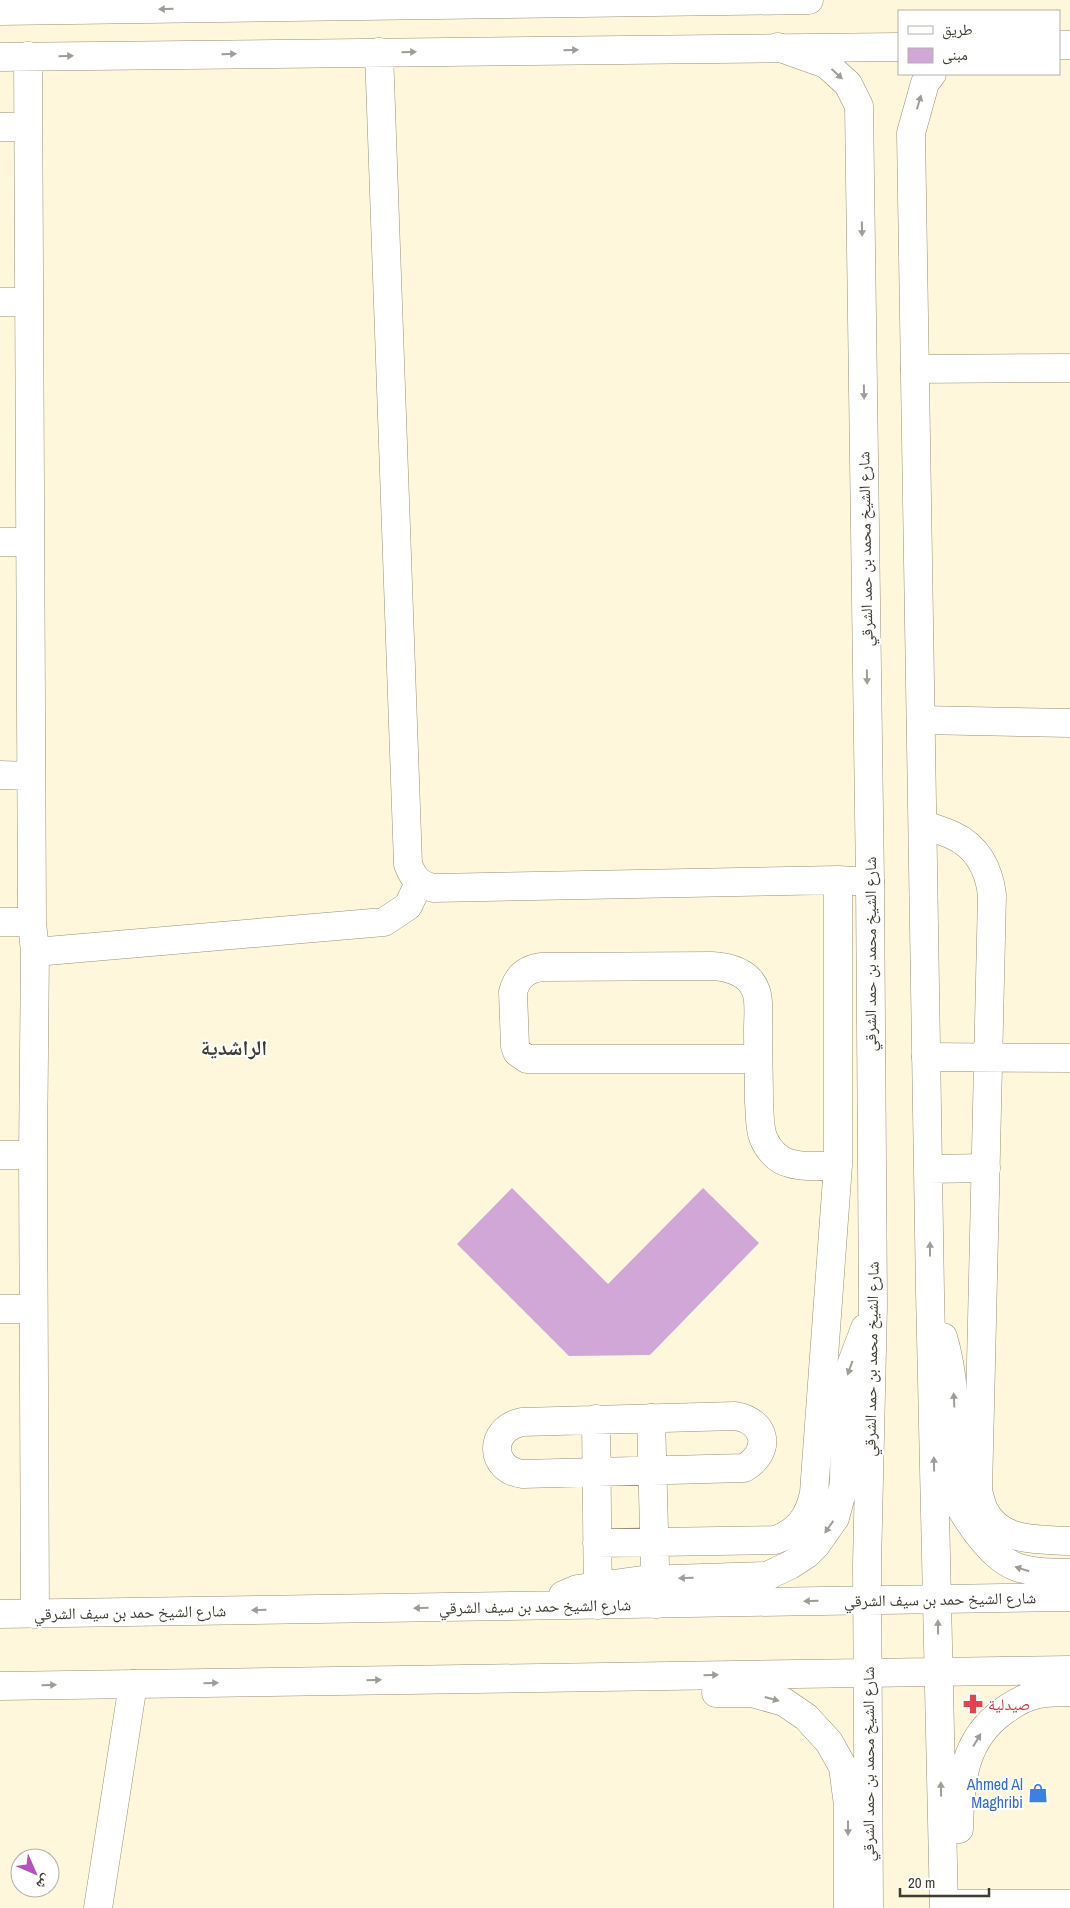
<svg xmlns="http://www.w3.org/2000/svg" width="1070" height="1908" font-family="'Archivo Narrow','Noto Naskh Arabic',sans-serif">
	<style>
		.building { fill: #d0a7d7 }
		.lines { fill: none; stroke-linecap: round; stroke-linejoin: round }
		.minor-casing { stroke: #969076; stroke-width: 29 }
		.major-casing { stroke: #969076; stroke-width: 29 }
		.minor { stroke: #fff; stroke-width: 28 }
		.major { stroke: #fff; stroke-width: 28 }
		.oneway { fill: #9e9d98 }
		.labels { text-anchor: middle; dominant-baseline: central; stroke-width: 4; stroke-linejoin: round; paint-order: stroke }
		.street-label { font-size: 16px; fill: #3e3b30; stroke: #fff }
		.health-label { font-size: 16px; fill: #be3a42; stroke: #fff; text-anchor: start }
		.shop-label { font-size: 16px; fill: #366cbe; stroke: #fff; text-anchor: end }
		.district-label { font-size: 21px; font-weight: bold; fill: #3e3b30; stroke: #fff }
	</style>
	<rect width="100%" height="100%" fill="#fef7db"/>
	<path class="building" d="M512,1188L608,1284L703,1188L759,1243L650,1355L569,1356L457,1244Z"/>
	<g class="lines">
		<defs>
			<path id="minor" d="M0,11L809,0
				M1059,45H1070
				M379,52L408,864C413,878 419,885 434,888L838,880L870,882
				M28,56L32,922L35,952L33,1155L35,1614
				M0,57L899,47
				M0,127H28
				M0,302H29
				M915,369L1070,368
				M0,542H30
				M921,720L1070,723
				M0,775L31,776
				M923,824C932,828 943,831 952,835C977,846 989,869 992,895L978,1491C980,1497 981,1504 984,1510C1000,1543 1039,1539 1070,1541
				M0,922H32
				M35,952L384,922L408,906L419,883
				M926,1057L1070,1058
				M758,1059H527L517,1052L515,1046L513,992C517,977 526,969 542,967L712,966C729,967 749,972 756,991C760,1002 758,1017 758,1029C758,1053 759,1078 759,1102C760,1113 759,1126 763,1137C767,1148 777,1160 789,1163C804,1168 823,1166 838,1165
				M0,1155H33
				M0,1309H33
				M735,1416C767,1421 772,1452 744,1468L523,1474C489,1470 488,1429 522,1422Z
				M651,1418L656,1604
				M596,1419L598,1605
				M597,1543L775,1540C798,1532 809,1517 814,1493L838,1165V880
				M958,1904H1070
				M98,1908L133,1684"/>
			<path id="major" d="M778,47L826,64L848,84L859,106L870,882L873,1306L867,1565L869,1908
				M932,74L925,83L911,133L930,1292L944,1908
				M929,1169L986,1168
				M943,1337C954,1374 955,1412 955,1451C956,1465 954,1482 956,1497C958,1507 969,1521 975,1530C1006,1571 1020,1572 1070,1573
				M563,1595L577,1589L642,1580L767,1576L790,1565L807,1554L816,1545L835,1518L844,1484L845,1381L865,1328
				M0,1614L1070,1597
				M0,1686L1070,1670
				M716,1693H752L784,1702L806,1717L829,1742L843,1767L848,1805V1908
				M959,1829C960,1782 963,1739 1005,1710C1015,1703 1027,1696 1039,1694C1049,1692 1060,1692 1070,1692"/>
		</defs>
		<use href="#minor" class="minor-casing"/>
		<use href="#major" class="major-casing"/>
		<use href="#minor" class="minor"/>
		<use href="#major" class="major"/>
	</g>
	<defs><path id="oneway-solid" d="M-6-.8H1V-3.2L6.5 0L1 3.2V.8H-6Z" transform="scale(1.25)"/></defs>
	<g class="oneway">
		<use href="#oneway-solid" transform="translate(166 9) rotate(179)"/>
		<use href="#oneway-solid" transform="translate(571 50) rotate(-1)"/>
		<use href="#oneway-solid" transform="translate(409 52) rotate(-1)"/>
		<use href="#oneway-solid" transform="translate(229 54) rotate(-1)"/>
		<use href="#oneway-solid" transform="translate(66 56) rotate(-1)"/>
		<use href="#oneway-solid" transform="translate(837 74) rotate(43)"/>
		<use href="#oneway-solid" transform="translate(919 102) rotate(-74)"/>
		<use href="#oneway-solid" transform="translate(862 229) rotate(89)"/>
		<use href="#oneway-solid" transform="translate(864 392) rotate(89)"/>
		<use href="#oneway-solid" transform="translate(867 677) rotate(89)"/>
		<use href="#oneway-solid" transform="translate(930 1249) rotate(-90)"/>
		<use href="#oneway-solid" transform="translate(850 1368) rotate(110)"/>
		<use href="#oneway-solid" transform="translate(954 1400) rotate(-93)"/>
		<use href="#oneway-solid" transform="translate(934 1464) rotate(-91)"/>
		<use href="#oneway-solid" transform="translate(829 1527) rotate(125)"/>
		<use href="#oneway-solid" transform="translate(1022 1569) rotate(-163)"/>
		<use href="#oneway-solid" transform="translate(686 1578) rotate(178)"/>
		<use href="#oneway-solid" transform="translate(811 1601) rotate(179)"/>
		<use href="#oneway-solid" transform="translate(421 1608) rotate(179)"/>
		<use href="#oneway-solid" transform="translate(259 1610) rotate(179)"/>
		<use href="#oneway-solid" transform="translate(938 1627) rotate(-91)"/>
		<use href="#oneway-solid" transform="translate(711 1675) rotate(-1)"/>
		<use href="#oneway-solid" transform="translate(374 1680) rotate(-1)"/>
		<use href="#oneway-solid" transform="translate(211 1683) rotate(-1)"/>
		<use href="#oneway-solid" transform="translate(49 1685) rotate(-1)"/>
		<use href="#oneway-solid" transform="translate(772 1699) rotate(15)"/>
		<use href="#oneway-solid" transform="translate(977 1740) rotate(-59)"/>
		<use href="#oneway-solid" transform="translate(941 1789) rotate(-91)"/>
		<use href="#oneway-solid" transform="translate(848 1828) rotate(90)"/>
	</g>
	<defs>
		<symbol id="pharmacy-bare" viewBox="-9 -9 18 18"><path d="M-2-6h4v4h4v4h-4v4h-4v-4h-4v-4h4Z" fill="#e0444e" stroke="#fff" stroke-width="2.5" paint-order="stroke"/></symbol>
		<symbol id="shop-bare" viewBox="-9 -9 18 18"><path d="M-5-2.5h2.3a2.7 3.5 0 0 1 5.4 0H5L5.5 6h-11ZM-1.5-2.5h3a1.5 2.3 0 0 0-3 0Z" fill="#3f7fe0" stroke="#fff" stroke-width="2.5" paint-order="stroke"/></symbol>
	</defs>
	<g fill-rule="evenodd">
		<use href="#pharmacy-bare" x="959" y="1690" width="28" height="28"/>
		<use href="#shop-bare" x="1024" y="1779" width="28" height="28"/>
	</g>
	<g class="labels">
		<g class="street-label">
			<text transform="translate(865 549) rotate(-91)">شارع الشيخ محمد بن حمد الشرقي</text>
			<text transform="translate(870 954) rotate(-90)">شارع الشيخ محمد بن حمد الشرقي</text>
			<text transform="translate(871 1359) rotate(-89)">شارع الشيخ محمد بن حمد الشرقي</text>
			<text transform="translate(940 1599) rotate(-1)">شارع الشيخ حمد بن سيف الشرقي</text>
			<text transform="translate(535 1606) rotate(-1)">شارع الشيخ حمد بن سيف الشرقي</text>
			<text transform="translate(130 1612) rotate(-1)">شارع الشيخ حمد بن سيف الشرقي</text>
			<text transform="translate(868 1764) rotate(-90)">شارع الشيخ محمد بن حمد الشرقي</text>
		</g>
		<g class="health-label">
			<text x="988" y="1704">صيدلية</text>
		</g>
		<g class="shop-label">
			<text x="1023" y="1784">Ahmed Al<tspan x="1023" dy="18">Maghribi</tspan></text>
		</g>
		<g class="district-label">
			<text x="234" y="1047">الراشدية</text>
		</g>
	</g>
	<rect x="898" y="10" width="162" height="65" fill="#ffffff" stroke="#b2b1ac"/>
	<rect x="908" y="26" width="25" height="8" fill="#ffffff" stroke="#b2b1ac"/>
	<text x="942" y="35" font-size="15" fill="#3e3b30">طريق</text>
	<rect x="908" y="48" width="25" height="15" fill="#d0a7d7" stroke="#b2b1ac"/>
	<text x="942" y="60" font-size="15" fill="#3e3b30">مبنى</text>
	<g transform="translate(35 1873) rotate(135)"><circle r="24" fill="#ffffff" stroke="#b2b1ac"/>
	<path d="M0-4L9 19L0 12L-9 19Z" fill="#b352ba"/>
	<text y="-8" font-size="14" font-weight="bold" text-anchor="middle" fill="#3e3b30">ش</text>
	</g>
	<path d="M900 1888v8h89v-8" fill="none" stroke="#3e3b30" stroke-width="2.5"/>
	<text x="908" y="1888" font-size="15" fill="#3e3b30" stroke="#ffffff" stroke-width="4" paint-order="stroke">20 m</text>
</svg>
